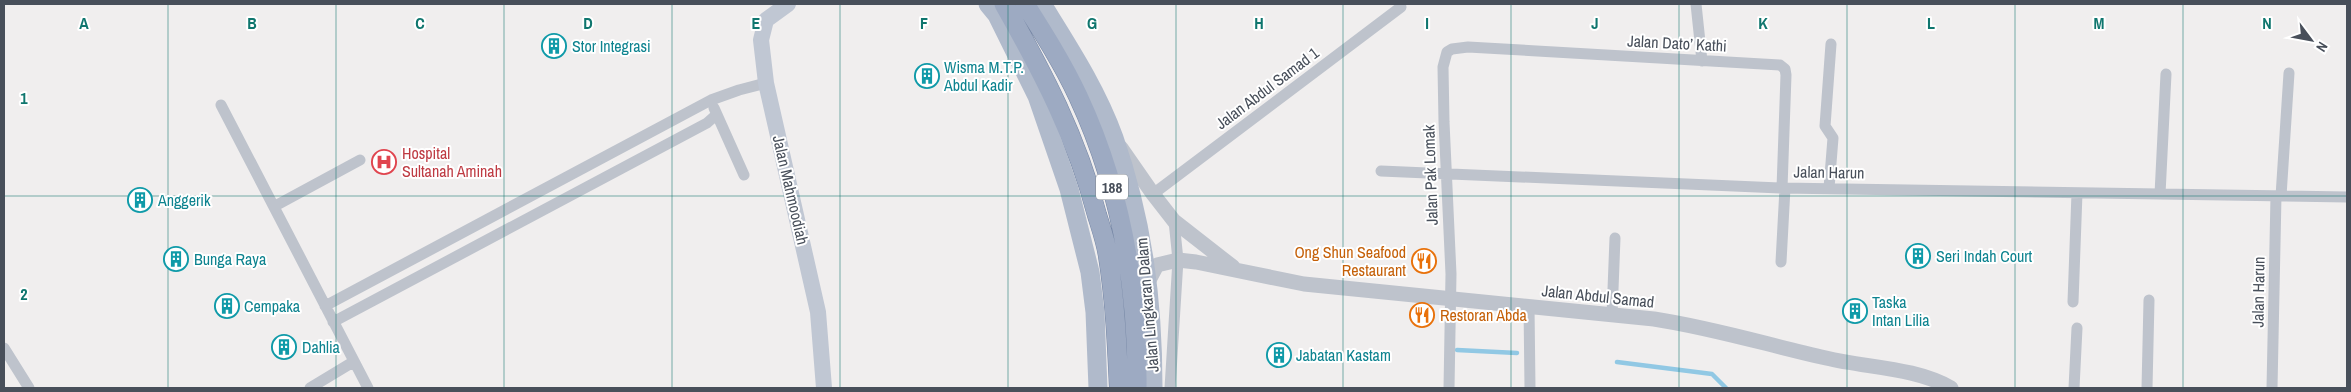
<svg xmlns="http://www.w3.org/2000/svg" width="2351" height="392" font-family="'Archivo Narrow',sans-serif">
	<style>
		.lines { fill: none; stroke-linecap: round; stroke-linejoin: round }
		.stream { stroke: #91c8e4; stroke-width: 4.5 }
		.trunk-casing { stroke: #7586a4; stroke-width: 20 }
		.minor { stroke: #bec3cc; stroke-width: 11 }
		.tertiary { stroke: #bec3cc; stroke-width: 15 }
		.secondary { stroke: #c0c7d3; stroke-width: 16 }
		.primary { stroke: #b0bacb; stroke-width: 19 }
		.trunk { stroke: #9daac2; stroke-width: 19 }
		.grid { fill: none; stroke: #0f766e; stroke-width: 1; stroke-opacity: 0.55 }
		.labels { text-anchor: middle; dominant-baseline: central; stroke-width: 4; stroke-linejoin: round; paint-order: stroke }
		.shield { fill: #fff; stroke: #7f848c; stroke-width: 1 }
		.shield-label { font-size: 15px; font-weight: bold; fill: #484f5a }
		.street-label { font-size: 16px; fill: #484f5a; stroke: #fff }
		.culture-label { font-size: 16px; fill: #0d838f; stroke: #fff; text-anchor: start }
		.health-label { font-size: 16px; fill: #be3a42; stroke: #fff; text-anchor: start }
		.food-label { font-size: 16px; fill: #c56008; stroke: #fff; text-anchor: end }
		.grid-label { font-size: 16px; text-anchor: middle; font-weight: bold; fill: #0f766e; stroke: #fff; stroke-width: 4; stroke-linejoin: round; paint-order: stroke }
	</style>
	<rect width="100%" height="100%" fill="#f0eeee"/>
	<g class="lines">
		<path class="stream" d="M1457,350L1517,353
			M1617,362L1712,374L1726,388"/>
		<defs>
			<path id="trunk" d="M1004,4C1043,73 1077,138 1097,215C1101,228 1106,242 1108,256C1115,300 1117,344 1119,388
				M1025,4C1044,34 1063,64 1078,96C1121,188 1138,287 1137,388"/>
		</defs>
		<use href="#trunk" class="trunk-casing"/>
		<path class="minor" d="M1696,4L1702,61
			M221,105L368,388
			M714,108L744,175
			M1381,171L1782,188L2347,197
			M1829,188L1833,138L1825,126L1831,44
			M1153,194L1401,7
			M2160,194L2166,74
			M2281,196L2289,73
			M275,206L360,160
			M1781,262L1785,188
			M2073,302L2077,193
			M325,306L711,100L739,90L766,83
			M1529,306L1530,388
			M1612,315L1615,238
			M333,322L707,123L716,115
			M4,348L29,388
			M310,388L353,362
			M1170,388L1178,260L1174,221
			M1449,388L1451,274L1444,122L1443,67L1447,52L1452,49L1468,47L1780,65L1785,69L1786,75L1782,188
			M2074,388L2077,328
			M2147,388L2149,300
			M2272,388L2276,196"/>
		<path class="tertiary" d="M1121,148L1153,194L1174,221L1233,267
			M1148,282L1157,265L1178,260L1196,262L1304,284L1654,319C1713,328 1768,345 1826,358C1867,368 1914,367 1951,388"/>
		<path class="secondary" d="M788,4L766,20L761,40L766,83L818,312L824,388"/>
		<path class="primary" d="M988,4L997,15L1037,96L1069,189L1090,272L1095,312L1098,388
			M1042,4C1068,46 1097,90 1114,138C1143,221 1153,301 1153,388"/>
		<use href="#trunk" class="trunk"/>
	</g>
	<path class="grid" d="M168,4V388M336,4V388M504,4V388M672,4V388M840,4V388M1008,4V388M1176,4V388M1343,4V388M1511,4V388M1679,4V388M1847,4V388M2015,4V388M2183,4V388M4,196H2347"/>
	<defs>
		<symbol id="building-ring" viewBox="-11 -11 22 22"><circle r="9.5" fill="#fff" stroke="#0f9aa8" stroke-width="1.5"/><path d="M-4-6H4V6H1V3H-1V6H-4ZM-2.5-4.3h1.7v1.8h-1.7ZM.8-4.3h1.7v1.8H.8ZM-2.5-1h1.7V.8h-1.7ZM.8-1h1.7V.8H.8Z" fill="#0f9aa8"/></symbol>
		<symbol id="hospital-ring" viewBox="-11 -11 22 22"><circle r="9.5" fill="#fff" stroke="#e0444e" stroke-width="1.5"/><path d="M-5-5h3v3.5h4V-5h3V5h-3V1.5h-4V5h-3Z" fill="#e0444e"/></symbol>
		<symbol id="restaurant-ring" viewBox="-11 -11 22 22"><circle r="9.5" fill="#fff" stroke="#e8710a" stroke-width="1.5"/><path d="M-5-6h1v4h1v-4h1v4h1v-4h1v5L-1.5 .5V6h-2V.5L-5-1ZM5-6V6H3V1.5H1.5Q1.5-4 5-6Z" fill="#e8710a"/></symbol>
	</defs>
	<g fill-rule="evenodd">
		<use href="#building-ring" x="540" y="32" width="28" height="28"/>
		<use href="#building-ring" x="913" y="62" width="28" height="28"/>
		<use href="#hospital-ring" x="370" y="148" width="28" height="28"/>
		<use href="#building-ring" x="126" y="186" width="28" height="28"/>
		<use href="#building-ring" x="1904" y="242" width="28" height="28"/>
		<use href="#building-ring" x="162" y="245" width="28" height="28"/>
		<use href="#restaurant-ring" x="1410" y="247" width="28" height="28"/>
		<use href="#building-ring" x="213" y="292" width="28" height="28"/>
		<use href="#building-ring" x="1841" y="297" width="28" height="28"/>
		<use href="#restaurant-ring" x="1408" y="301" width="28" height="28"/>
		<use href="#building-ring" x="270" y="333" width="28" height="28"/>
		<use href="#building-ring" x="1265" y="341" width="28" height="28"/>
	</g>
	<g class="labels">
		<rect class="shield" x="1096" y="174.5" width="32" height="25" rx="4"/>
		<g class="shield-label">
			<text x="1112" y="187">188</text>
		</g>
		<g class="street-label">
			<text transform="translate(1677 43) rotate(3)">Jalan Dato’ Kathi</text>
			<text transform="translate(1267 88) rotate(-37)">Jalan Abdul Samad 1</text>
			<text transform="translate(1829 172) rotate(1)">Jalan Harun</text>
			<text transform="translate(1430 175) rotate(-92)">Jalan Pak Lomak</text>
			<text transform="translate(791 190) rotate(77)">Jalan Mahmoodiah</text>
			<text transform="translate(2258 292) rotate(-89)">Jalan Harun</text>
			<text transform="translate(1598 296) rotate(6)">Jalan Abdul Samad</text>
			<text transform="translate(1147 305) rotate(-95)">Jalan Lingkaran Dalam</text>
		</g>
		<g class="culture-label">
			<text x="572" y="46">Stor Integrasi</text>
			<text x="944" y="67">Wisma M.T.P.<tspan x="944" dy="18">Abdul Kadir</tspan></text>
			<text x="158" y="200">Anggerik</text>
			<text x="1936" y="256">Seri Indah Court</text>
			<text x="194" y="259">Bunga Raya</text>
			<text x="1872" y="302">Taska<tspan x="1872" dy="18">Intan Lilia</tspan></text>
			<text x="244" y="306">Cempaka</text>
			<text x="302" y="347">Dahlia</text>
			<text x="1296" y="355">Jabatan Kastam</text>
		</g>
		<g class="health-label">
			<text x="402" y="153">Hospital<tspan x="402" dy="18">Sultanah Aminah</tspan></text>
		</g>
		<g class="food-label">
			<text x="1406" y="252">Ong Shun Seafood<tspan x="1406" dy="18">Restaurant</tspan></text>
			<text x="1440" y="315" text-anchor="start">Restoran Abda</text>
		</g>
	</g>
	<g class="grid-label">
		<text x="84" y="29">A</text>
		<text x="252" y="29">B</text>
		<text x="420" y="29">C</text>
		<text x="588" y="29">D</text>
		<text x="756" y="29">E</text>
		<text x="924" y="29">F</text>
		<text x="1092" y="29">G</text>
		<text x="1259" y="29">H</text>
		<text x="1427" y="29">I</text>
		<text x="1595" y="29">J</text>
		<text x="1763" y="29">K</text>
		<text x="1931" y="29">L</text>
		<text x="2099" y="29">M</text>
		<text x="2267" y="29">N</text>
		<text x="24" y="104">1</text>
		<text x="24" y="300">2</text>
	</g>
	<rect width="2351" height="392" fill="none" stroke="#484f5a" stroke-width="10"/>
	<g transform="translate(2311 40) rotate(122)" stroke="#ffffff" stroke-width="4" paint-order="stroke">
	<path d="M0-4L9 19L0 12L-9 19Z" fill="#484f5a"/>
	<text y="-8" font-size="14" font-weight="bold" text-anchor="middle" fill="#484f5a">N</text>
	</g>
</svg>
